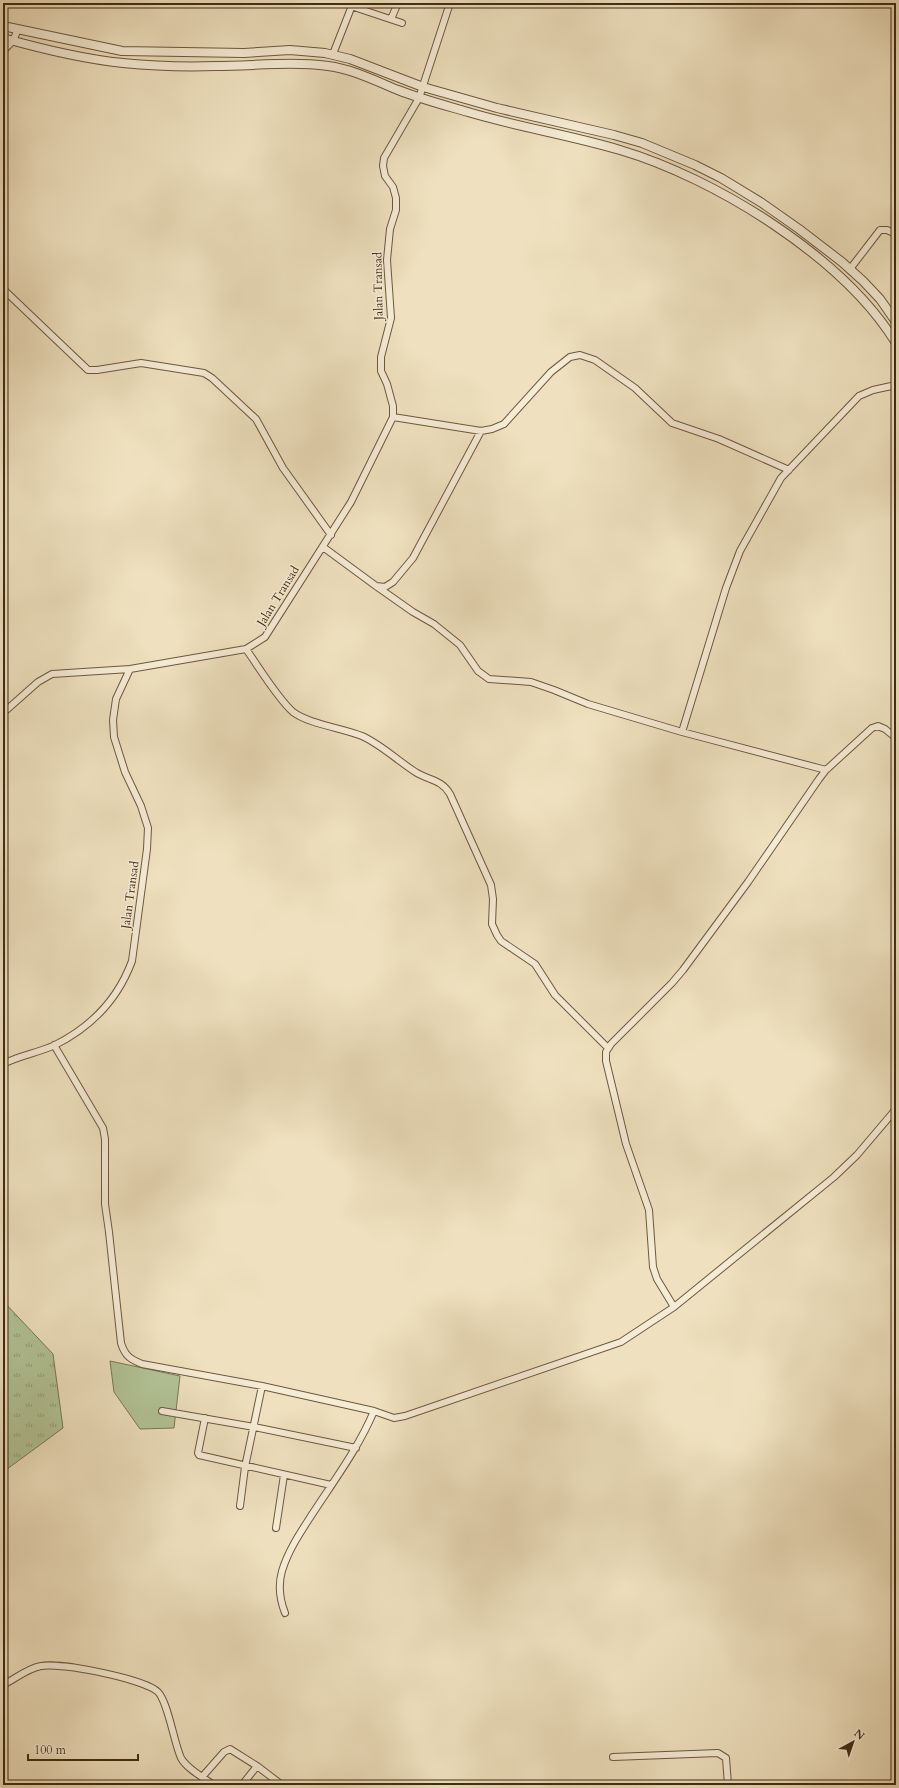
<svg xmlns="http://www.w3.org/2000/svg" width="899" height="1788" font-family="Cardo,serif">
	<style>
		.green { fill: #b2c497; stroke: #7a7856 }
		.park { fill: url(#park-tufts); stroke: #7a7856 }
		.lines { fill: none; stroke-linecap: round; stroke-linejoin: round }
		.minor-casing { stroke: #6c583f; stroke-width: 8 }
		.tertiary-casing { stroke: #6c583f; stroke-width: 10 }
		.minor { stroke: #f5ecd5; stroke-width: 6 }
		.tertiary { stroke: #f5ecd5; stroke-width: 8 }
		.labels { text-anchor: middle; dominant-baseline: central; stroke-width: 3; stroke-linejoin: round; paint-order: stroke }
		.street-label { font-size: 12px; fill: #412b14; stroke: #f5ecd5 }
	</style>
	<defs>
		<pattern id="park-tufts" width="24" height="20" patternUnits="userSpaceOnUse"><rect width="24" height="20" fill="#b2c497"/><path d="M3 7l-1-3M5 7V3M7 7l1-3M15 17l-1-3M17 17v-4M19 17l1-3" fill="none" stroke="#929f7a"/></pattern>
	</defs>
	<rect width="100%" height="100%" fill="#efe1bf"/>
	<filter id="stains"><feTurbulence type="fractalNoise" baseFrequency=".005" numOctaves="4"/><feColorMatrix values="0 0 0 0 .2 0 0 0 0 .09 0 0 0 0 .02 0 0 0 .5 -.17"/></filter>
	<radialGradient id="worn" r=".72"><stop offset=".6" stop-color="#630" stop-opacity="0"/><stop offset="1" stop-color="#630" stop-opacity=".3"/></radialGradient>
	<path class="green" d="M110,1361L180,1376L174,1428L140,1429L114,1392Z"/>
	<path class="park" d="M3,1301L53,1354L63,1428L3,1472Z"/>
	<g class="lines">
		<defs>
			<path id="minor" d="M351,6L402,23
				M391,19L398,3
				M3,51L13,41L18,29
				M333,54L353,3
				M850,269L880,230H887L896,234
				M3,289L88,370H97L141,363L204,373L212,378L256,419L283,468L331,535
				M393,417L481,431L492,429L504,424L551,372L570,357L580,355L595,360L635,388L672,423L719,439L789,470
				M323,547L376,586L413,612L434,624L460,645L478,671L489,679L531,682L554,690L588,704L682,732L826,770
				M376,586L385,587L393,582L413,558L481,431
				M246,649C258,666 278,699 293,712C309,724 342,728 362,736C382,745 399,762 417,773C429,780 442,780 450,794L491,885L493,899L492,924L497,935L501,941L535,964L555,995L608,1048
				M3,713L38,682L52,674L130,669
				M682,732L726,588L740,551L781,478L859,396L873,390L896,385
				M54,1045L103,1128L105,1139V1204L109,1232L121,1343C125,1356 130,1359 142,1364L262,1386L374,1411L394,1418L405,1416L621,1342L674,1307L834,1177L857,1155L896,1109
				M3,1064C20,1055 38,1053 55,1045C91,1027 118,999 132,961L147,849L148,828L141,806L125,772L114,737L113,720L116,699L130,669L246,649L265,637L351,502L393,417V406L387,384L381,371V357L391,318L387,260L390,229L396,210V198L393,187L385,176L383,166L384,158L419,98L450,3
				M674,1307L657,1279L653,1267L649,1210L626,1144L606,1061V1052L611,1044L672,983L683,970L748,882L819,779L826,770L872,728L878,726L885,729L896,738
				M162,1411L254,1427L356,1448
				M205,1418L198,1453L199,1455L331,1485
				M240,1506L245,1467L262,1386
				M276,1528L284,1475
				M285,1613C280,1600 278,1585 282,1571C288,1551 300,1533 311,1516C333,1482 358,1449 374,1411
				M3,1685C15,1679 28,1668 41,1666C60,1662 145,1679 158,1692C168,1702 174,1743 181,1758C187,1769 204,1778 214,1785
				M613,1757L718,1753L726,1758L728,1785
				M202,1777L224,1752L230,1749L257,1766L282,1785
				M242,1785L257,1766"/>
			<path id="tertiary" d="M3,26L122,51L244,53L290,50L325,53L350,59L423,87L497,108L614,135L642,143L695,165L721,178L762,203L799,229L842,262L863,281L880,299L896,322
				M3,38C42,49 83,59 123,63C153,66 185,67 216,66C253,66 291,61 328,66C352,69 376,81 398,90C421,99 444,105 468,112C518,127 570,135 620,150C715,178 843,257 896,343"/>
		</defs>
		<use href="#minor" class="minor-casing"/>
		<use href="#tertiary" class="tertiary-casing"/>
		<use href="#minor" class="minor"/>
		<use href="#tertiary" class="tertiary"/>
	</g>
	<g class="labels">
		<g class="street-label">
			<text transform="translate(378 286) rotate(-91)">Jalan Transad</text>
			<text transform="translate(278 596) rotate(-58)">Jalan Transad</text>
			<text transform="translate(130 895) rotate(-82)">Jalan Transad</text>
		</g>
	</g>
	<rect width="899" height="1788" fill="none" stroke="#efe1bf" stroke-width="16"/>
	<rect x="4" y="4" width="891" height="1780" fill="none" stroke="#412b14" stroke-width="2"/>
	<rect x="8" y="8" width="883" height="1772" fill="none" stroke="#412b14"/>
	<g transform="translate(853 1742) rotate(40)" stroke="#f5ecd5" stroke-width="3" paint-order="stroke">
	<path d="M0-3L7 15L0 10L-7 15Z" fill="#412b14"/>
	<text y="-6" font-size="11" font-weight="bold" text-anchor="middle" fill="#412b14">N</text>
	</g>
	<path d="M28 1754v6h110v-6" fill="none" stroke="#412b14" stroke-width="2"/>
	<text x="34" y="1754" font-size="12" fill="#412b14" stroke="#f5ecd5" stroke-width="3" paint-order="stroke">100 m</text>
	<rect width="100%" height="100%" filter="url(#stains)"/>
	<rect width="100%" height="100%" fill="url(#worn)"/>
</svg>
